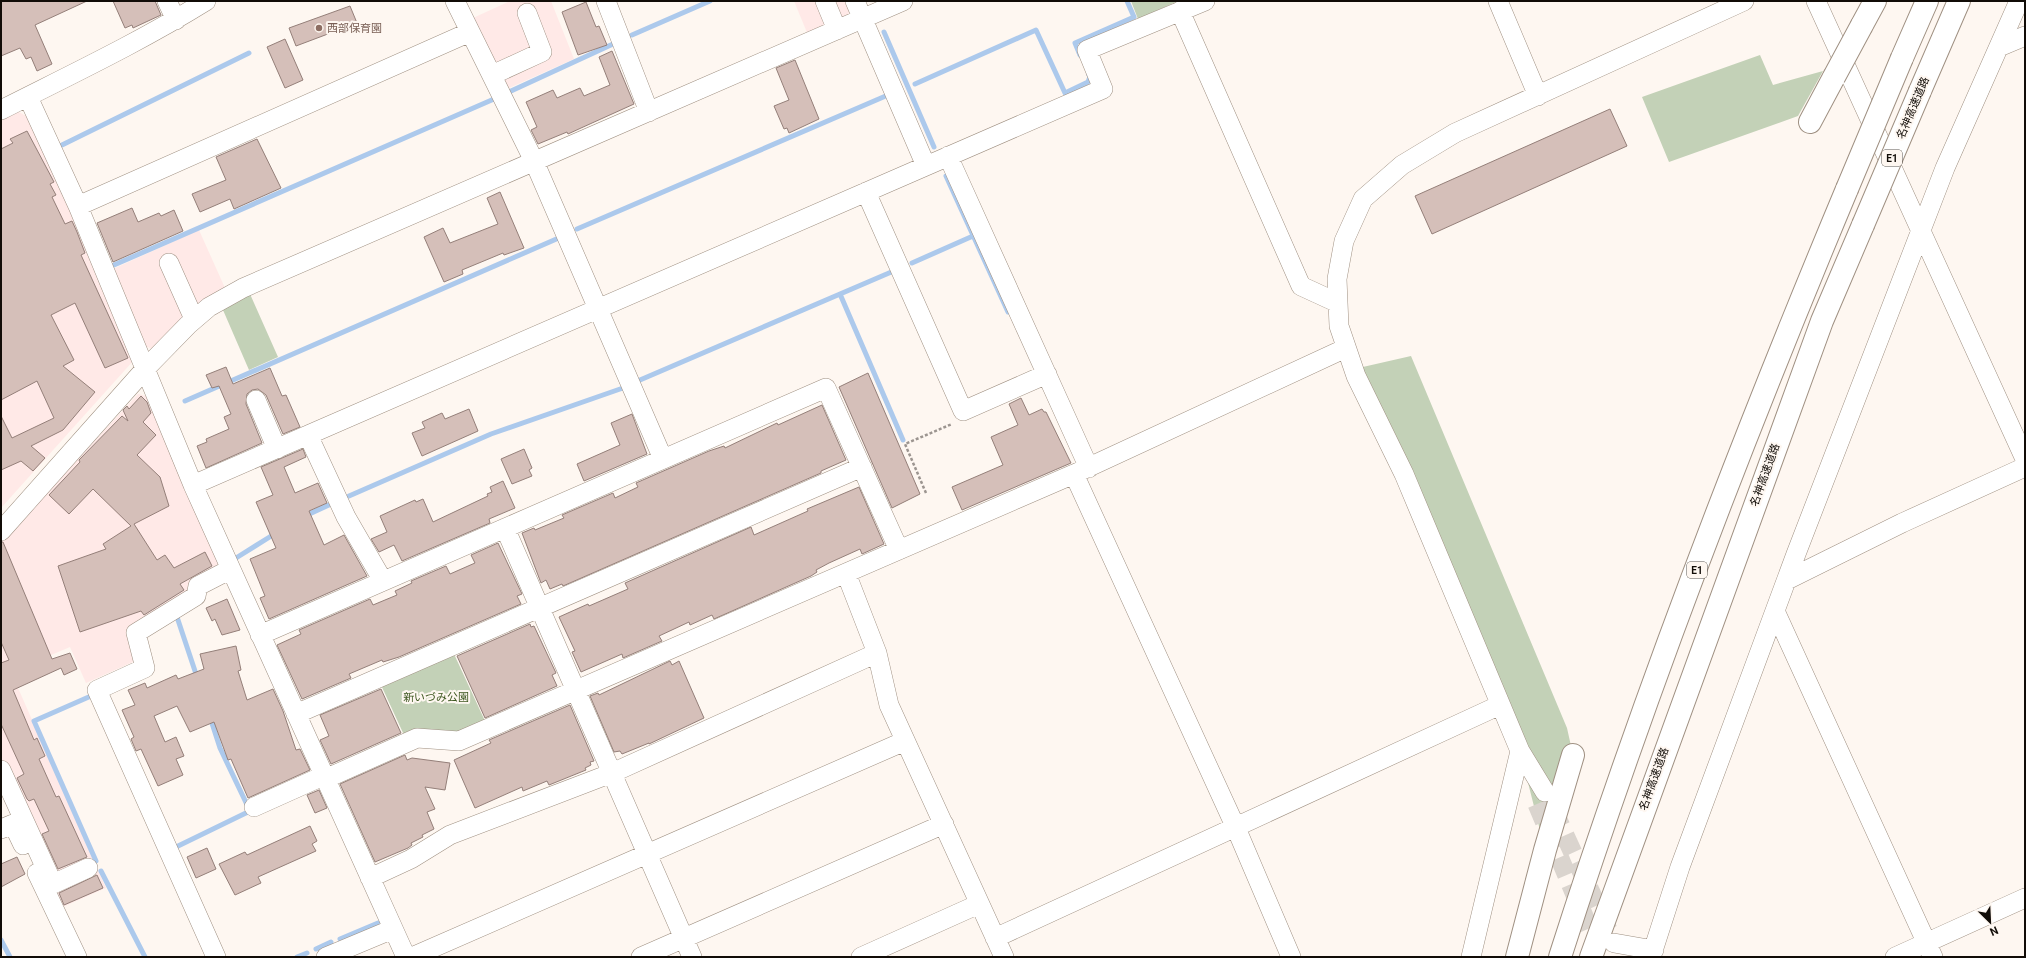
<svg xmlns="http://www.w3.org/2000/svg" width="2026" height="958" font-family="Roboto,'Noto Sans JP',sans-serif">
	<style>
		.industrial { fill: #ffe9e7 }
		.green { fill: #c3d1b7 }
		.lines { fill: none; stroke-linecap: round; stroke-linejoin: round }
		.stream { stroke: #acc9ec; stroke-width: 5 }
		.building { fill: #d5bfb9; stroke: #947f79 }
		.minor-tunnel { stroke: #dad4ce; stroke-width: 19; stroke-dasharray: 19 10; stroke-linecap: butt }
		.minor-casing { stroke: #9f9082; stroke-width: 20 }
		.highway-casing { stroke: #9f9082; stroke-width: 24 }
		.path { stroke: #9c9590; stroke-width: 2.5; stroke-dasharray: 3 2; stroke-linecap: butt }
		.minor { stroke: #fff; stroke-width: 19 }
		.highway { stroke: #fff; stroke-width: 22 }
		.highway-bridge-casing { stroke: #9f9082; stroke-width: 24; stroke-linecap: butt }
		.highway-bridge { stroke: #fff; stroke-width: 22 }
		.education-dot { fill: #8d6e63; stroke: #fef7f1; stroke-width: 1.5 }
		.labels { text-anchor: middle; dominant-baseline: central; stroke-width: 4; stroke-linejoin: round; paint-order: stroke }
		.shield { fill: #fef7f1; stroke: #58524d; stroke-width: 1 }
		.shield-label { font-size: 10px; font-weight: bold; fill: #110c07 }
		.education-label { font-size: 11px; fill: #785e54; stroke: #fef7f1; text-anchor: start }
		.street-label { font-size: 11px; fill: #110c07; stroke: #fef7f1 }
		.park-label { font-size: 11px; fill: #3c561e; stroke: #fef7f1 }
	</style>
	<rect width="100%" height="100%" fill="#fef7f1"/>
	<path class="industrial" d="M510,1H551L574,59L507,89L473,18Z
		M794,1H847L850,9L848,17L808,35Z
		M15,110L30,118L134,360L1,508V118Z
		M199,230L225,288L152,349L145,346L113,269Z
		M138,394L150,397L219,559L216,569L191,590L132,628L135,661L86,683L70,647L11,672L106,888L58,909L1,790V543Z"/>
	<path class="green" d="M1131,1H1176V2L1138,19Z
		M1760,55L1773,85L1823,71L1798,116L1669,162L1642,97Z
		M250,294L278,357L249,370L223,310Z
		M1411,356L1567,728L1573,755L1545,850L1520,751L1354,369Z
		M454,654L485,721L459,733L404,735L381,685Z"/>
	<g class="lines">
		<path class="stream" d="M884,32L934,147
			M632,35L710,1
			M1080,55L1075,43L1134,17L1127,1
			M915,84L1036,30L1065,93L1088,82L1090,77L1089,75
			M511,91L613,44
			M62,145L249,53
			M946,176L1008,312
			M577,229L888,95
			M912,263L973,236
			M114,265L494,99
			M840,294L903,440
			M640,380L896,270
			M185,401L561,237
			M349,496L491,434L623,388
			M305,516L331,504
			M236,558L276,533
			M176,614L197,677
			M91,696L34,721L96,861
			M176,847L250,811L220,748L210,717
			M101,871L145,957
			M340,939L378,923
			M1,940L10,957
			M316,949L331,942
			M297,957L307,953"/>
	</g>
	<path class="building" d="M1,1H87L35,25L52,64L37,71L31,57L26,59L20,48L1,56Z
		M113,1H155L161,15L133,28L132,25L125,28Z
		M586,2L596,27L599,26L607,45L578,55L562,12Z
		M350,6L357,23L296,46L289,28Z
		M285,39L303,80L285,88L267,47Z
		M612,51L634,104L581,128L568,134L567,132L538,144L531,130L537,127L526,102L553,90L557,98L580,88L584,96L610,85L599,57Z
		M795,60L819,119L789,133L787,128L784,129L774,106L789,100L776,68Z
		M1610,109L1627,146L1432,234L1415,196Z
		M27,131L54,182L50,184L56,195L52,197L65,224L72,221L77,232L85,253L81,255L128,358L105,368L75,303L51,315L74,360L63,366L95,392L63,430L31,446L45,458L33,471L21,461L1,470V416L12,438L54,418L37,381L1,400V149L13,143L10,139Z
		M257,139L281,188L234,209L230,199L200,212L192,194L226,180L216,157Z
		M500,192L524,248L504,255L503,253L462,270L463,274L444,282L424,237L443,228L450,243L498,224L487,198Z
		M132,208L138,222L159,213L161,216L174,210L183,231L113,262L97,223Z
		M226,367L233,384L270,368L282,396L286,395L300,427L283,434L266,395L258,389L252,390L247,394L246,404L262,443L206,468L197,446L207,442L206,439L229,429L224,417L231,414L219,386L212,388L206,375Z
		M868,373L920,494L892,508L839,387Z
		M141,396L147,402L151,413L143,422L156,435L137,455L160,477L169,506L134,524L157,560L165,555L174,568L205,552L212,566L180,584L184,590L144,615L141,611L80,632L58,566L106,549L103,544L131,526L93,489L69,514L49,495L80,462L79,460L122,416L128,421L123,410L127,406L129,409Z
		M1021,398L1029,415L1042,409L1044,412H1046L1071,463L962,510L952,487L1003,465L991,437L1018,425L1009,404Z
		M822,405L846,460L821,471V473L563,586L562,584L550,589L546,580L541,583L522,533L534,528L535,530L564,518L562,515L613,493L615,498L638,487L636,483L709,451L724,446L725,448L777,423L778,425Z
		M469,409L478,431L422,456L412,433L425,428L422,422L442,413L445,419Z
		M632,414L647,454L584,481L577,464L620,445L611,423Z
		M303,449L306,457L284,467L295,493L318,483L327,503L309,511L324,545L344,535L367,576L269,619L260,598L265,596L250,559L276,548L256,502L273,495L261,467Z
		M524,449L532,468L529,470L532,476L512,484L501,459Z
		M503,481L515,508L489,519L490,523L402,561L394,545L379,552L371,539L387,532L380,516L415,500L416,502L423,499L433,522L488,496L487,494L492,492L490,487Z
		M859,487L884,544L862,554L860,549L829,563L816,570L817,572L811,576L714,619L712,615L690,625L689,622L659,636L662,641L623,658L622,654L581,672L572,652L575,651L559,617L588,604L589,606L628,589L625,583L751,527L754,535L808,511L807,509Z
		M1,542H3L52,659L70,653L77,669L64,675L61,668L13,690L34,740L37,738L45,756L39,759L56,797L59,796L87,857L58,869L42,834L49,831L34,799L29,801L27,799L17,778L24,774L1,724V663L9,660L1,642Z
		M498,543L522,594L517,596L521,604L399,657L383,662L382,660L349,674L351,678L302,699L277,645L301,634L299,630L370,599L373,605L397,595L395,591L412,583L411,581L446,566L450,574L475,563L471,555Z
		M227,599L240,630L222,635L215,619L212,621L206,608Z
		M530,624L531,627L534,626L556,673L552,675L557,686L485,718L457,656Z
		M236,646L241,670L238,671L247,700L273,689L283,711L296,750L300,749L310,770L248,798L231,759L228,760L214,722L190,732L177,706L154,716L165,742L176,737L184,756L176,759L183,775L158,786L141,749L136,751L131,739L134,737L122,710L135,705L128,690L145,683L147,688L176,675L178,679L204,669L200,654Z
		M670,661L672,665L679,661L704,718L649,744V743L622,754L620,751L614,752L590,696L598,693L599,695Z
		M381,689L401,733L331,764L320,740L329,736L320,715Z
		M570,705L594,761L590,762L591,765L585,768L586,770L549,785L547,781L523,791L522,787L475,808L454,760L491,743L489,740Z
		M405,755L407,760L412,758L450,763L445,790L425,787L435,809L427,812L434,829L422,835L423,837L411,843L412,845L408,848L375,862L340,784Z
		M319,790L327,808L315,813L307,795Z
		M310,826L317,841L312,844L316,851L258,877L261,883L235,895L219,864L245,852L247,855Z
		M207,848L216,869L196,878L187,857Z
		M17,857L25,874L1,887V864Z
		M97,875L103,888L64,905L59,893Z"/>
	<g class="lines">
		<path class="minor-tunnel" d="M1537,804L1599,952
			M1553,809L1608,930"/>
		<defs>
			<path id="minor" d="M167,1L176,20
				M455,1L534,161L663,459
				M606,1L649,112
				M825,1L837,30
				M855,1L926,166
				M1498,1L1538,96
				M1816,1L2025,459
				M1180,11L1301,286L1338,303
				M1999,47L2025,36
				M492,75L542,52L527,13
				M28,97L78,206L193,485L406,957
				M1,110C70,75 140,42 206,1
				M948,156L1089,468
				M866,192L963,411L1047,374
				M78,206L470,32
				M169,263L194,319
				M256,400L277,449
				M1074,474L1236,828L1291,957
				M193,485L308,435
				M505,528L692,957
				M1,531L146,368L188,325L209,307L243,288L903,1
				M846,573L877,653L889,705L1004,957
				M1787,580L1902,523L2025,467
				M383,581L346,517L308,435L1103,89L1087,50L1205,1
				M1775,611L1933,957
				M260,635L826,388L899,550
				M296,714L862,467
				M1,770L53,884L88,868
				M325,779L417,738L459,741L1074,474L1346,348
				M1545,792L1520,751L1404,474L1356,376L1339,326L1337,279L1344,241L1363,199L1402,165L1455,133L1744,1
				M254,807L323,776
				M1,829L13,824L23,845
				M37,873L77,957
				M370,878L411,859L450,835L612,773L877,653
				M995,938L1500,705
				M1614,943L1654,950
				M216,957L97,690L145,668L136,633L196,596L198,586L231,569
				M326,957L393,929
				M412,957L905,741
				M641,957L944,824
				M861,957L979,904
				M1471,957L1520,751
				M1651,957L1680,867L1796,554L1945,168L2019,1
				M1895,957L2025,898"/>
			<path id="highway" d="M1862,25L1875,1
				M1902,58L1927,1
				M1920,91L1959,1
				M1810,122L1834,77
				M1517,957L1545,850L1573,755
				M1560,957C1643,697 1742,440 1847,189
				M1591,957L1822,321L1863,225"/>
		</defs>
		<use href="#minor" class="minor-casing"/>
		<use href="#highway" class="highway-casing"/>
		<path class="path" d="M926,493L905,444L952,424"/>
		<use href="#minor" class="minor"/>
		<use href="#highway" class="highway"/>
		<defs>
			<path id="highway-bridge" d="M1834,77L1862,25
				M1847,189L1902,58
				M1863,225L1920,91"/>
		</defs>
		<use href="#highway-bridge" class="highway-bridge-casing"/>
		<use href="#highway-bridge" class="highway-bridge"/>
	</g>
	<circle class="education-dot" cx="319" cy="28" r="4"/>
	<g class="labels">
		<g class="shield">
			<rect x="1882" y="150" width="20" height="16" rx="3"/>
			<rect x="1687" y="562" width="20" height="16" rx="3"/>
		</g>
		<g class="shield-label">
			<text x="1892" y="158">E1</text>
			<text x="1697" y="570">E1</text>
		</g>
		<g class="education-label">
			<text x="327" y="28">西部保育園</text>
		</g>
		<g class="street-label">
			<text transform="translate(1913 108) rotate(-67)">名神高速道路</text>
			<text transform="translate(1765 475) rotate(-70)">名神高速道路</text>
			<text transform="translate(1654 779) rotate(-70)">名神高速道路</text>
		</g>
		<g class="park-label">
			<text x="436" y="697">新いづみ公園</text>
		</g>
	</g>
	<rect width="2026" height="958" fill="none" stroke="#110c07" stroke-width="4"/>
	<g transform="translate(1990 922) rotate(156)" stroke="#fef7f1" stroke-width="3" paint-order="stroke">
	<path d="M0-3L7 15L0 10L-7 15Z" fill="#110c07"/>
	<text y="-6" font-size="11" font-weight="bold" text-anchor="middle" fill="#110c07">N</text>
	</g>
</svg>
